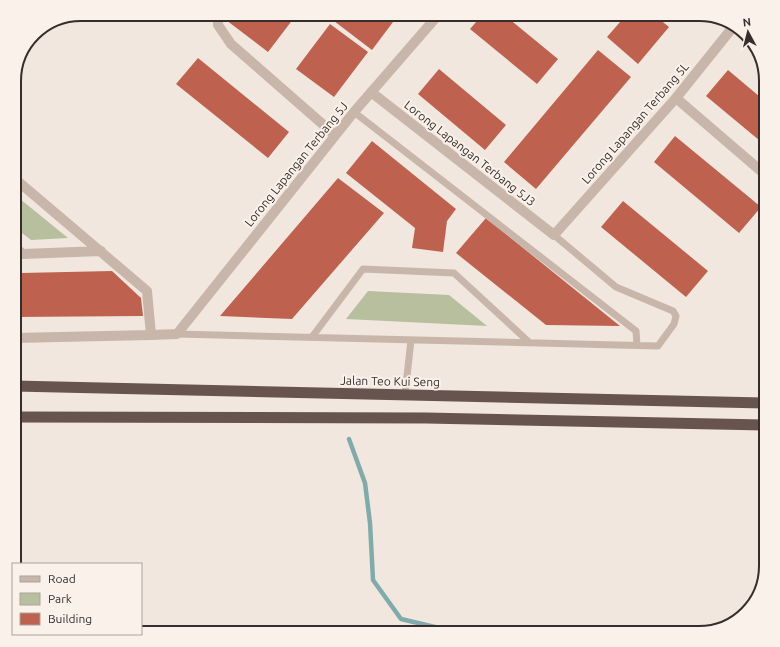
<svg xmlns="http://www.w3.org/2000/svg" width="780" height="647" font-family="Ubuntu,sans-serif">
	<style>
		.green { fill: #b7bf9f }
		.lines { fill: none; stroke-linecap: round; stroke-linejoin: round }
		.stream { stroke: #7facab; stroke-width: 4.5 }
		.building { fill: #be624f }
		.service { stroke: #c9b6ab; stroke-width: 7 }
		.minor { stroke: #c9b6ab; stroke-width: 10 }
		.trunk { stroke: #68544e; stroke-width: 11 }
		.labels { text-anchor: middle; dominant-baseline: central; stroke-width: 4; stroke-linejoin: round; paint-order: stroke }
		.street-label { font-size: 12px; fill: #372d2a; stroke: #f9f1ea }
		.rim { fill: none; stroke: #372d2a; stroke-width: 2 }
	</style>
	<rect width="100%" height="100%" fill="#f1e7de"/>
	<path class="green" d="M14,194L68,238L31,240L14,227Z
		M368,291L449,295L487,326L346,319Z"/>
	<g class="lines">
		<path class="stream" d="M349,439L365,483L370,523L373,580L401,619L460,633"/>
	</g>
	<path class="building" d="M230,14H297L268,52L226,20Z
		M339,14H399L372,50L334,21Z
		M483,14H503L558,59L537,84L470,29Z
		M627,14H653L669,27L638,64L607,37Z
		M330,24L368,52L334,97L296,69Z
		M598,50L631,77L536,189L504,162Z
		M198,58L289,132L268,158L176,84Z
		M439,69L506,125L485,150L418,94Z
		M728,70L766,102V146L706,96Z
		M675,136L761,207L739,233L654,162Z
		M372,141L456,209L447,221L443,252L412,248L415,228L346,173Z
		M338,178L384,213L292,319L220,316Z
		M623,201L708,271L686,297L601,227Z
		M486,218L620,326L546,325L456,253Z
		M14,269L21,273L112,271L141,298L143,316L14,317Z"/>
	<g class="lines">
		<path class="service" d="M354,112L636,331L637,345
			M177,334L658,346L674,324L676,316L673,311L616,287L554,235
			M312,337L363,269L454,273L530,343
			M405,394L411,340"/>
		<path class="minor" d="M218,14V25L231,44L335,135
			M371,92L554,235L676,98L733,27
			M676,98L762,172
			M14,247L23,254L101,251
			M151,335L177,334L354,112L439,14
			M14,338L151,335L147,291L14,178"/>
		<path class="trunk" d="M14,386L766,403
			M14,417L426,418L766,425"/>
	</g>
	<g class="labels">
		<g class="street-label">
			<text transform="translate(635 123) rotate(-49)">Lorong Lapangan Terbang 5L</text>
			<text transform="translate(470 153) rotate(38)">Lorong Lapangan Terbang 5J3</text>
			<text transform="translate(296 164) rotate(-51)">Lorong Lapangan Terbang 5J</text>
			<text transform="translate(390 381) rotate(1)">Jalan Teo Kui Seng</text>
		</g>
	</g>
	<path d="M0 0H780V647H0ZM81 21H699A60 60 0 0 1 759 81V566A60 60 0 0 1 699 626H81A60 60 0 0 1 21 566V81A60 60 0 0 1 81 21Z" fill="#f9f1ea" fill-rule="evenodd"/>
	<path class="rim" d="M81 21H699A60 60 0 0 1 759 81V566A60 60 0 0 1 699 626H81A60 60 0 0 1 21 566V81A60 60 0 0 1 81 21Z"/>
	<rect x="12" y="563" width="130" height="72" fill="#f9f1ea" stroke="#aba39d"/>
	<rect x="20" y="576" width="20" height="6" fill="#c9b6ab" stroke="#aba39d"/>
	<text x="48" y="583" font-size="12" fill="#372d2a">Road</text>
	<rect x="20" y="593" width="20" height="12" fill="#b7bf9f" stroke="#aba39d"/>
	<text x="48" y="603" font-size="12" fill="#372d2a">Park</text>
	<rect x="20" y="613" width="20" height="12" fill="#be624f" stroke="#aba39d"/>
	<text x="48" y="623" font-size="12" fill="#372d2a">Building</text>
	<g transform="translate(748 32) rotate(353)" stroke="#f9f1ea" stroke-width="3" paint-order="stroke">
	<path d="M0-3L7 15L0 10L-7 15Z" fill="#372d2a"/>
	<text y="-6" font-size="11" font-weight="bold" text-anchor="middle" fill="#372d2a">N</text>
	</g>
</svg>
